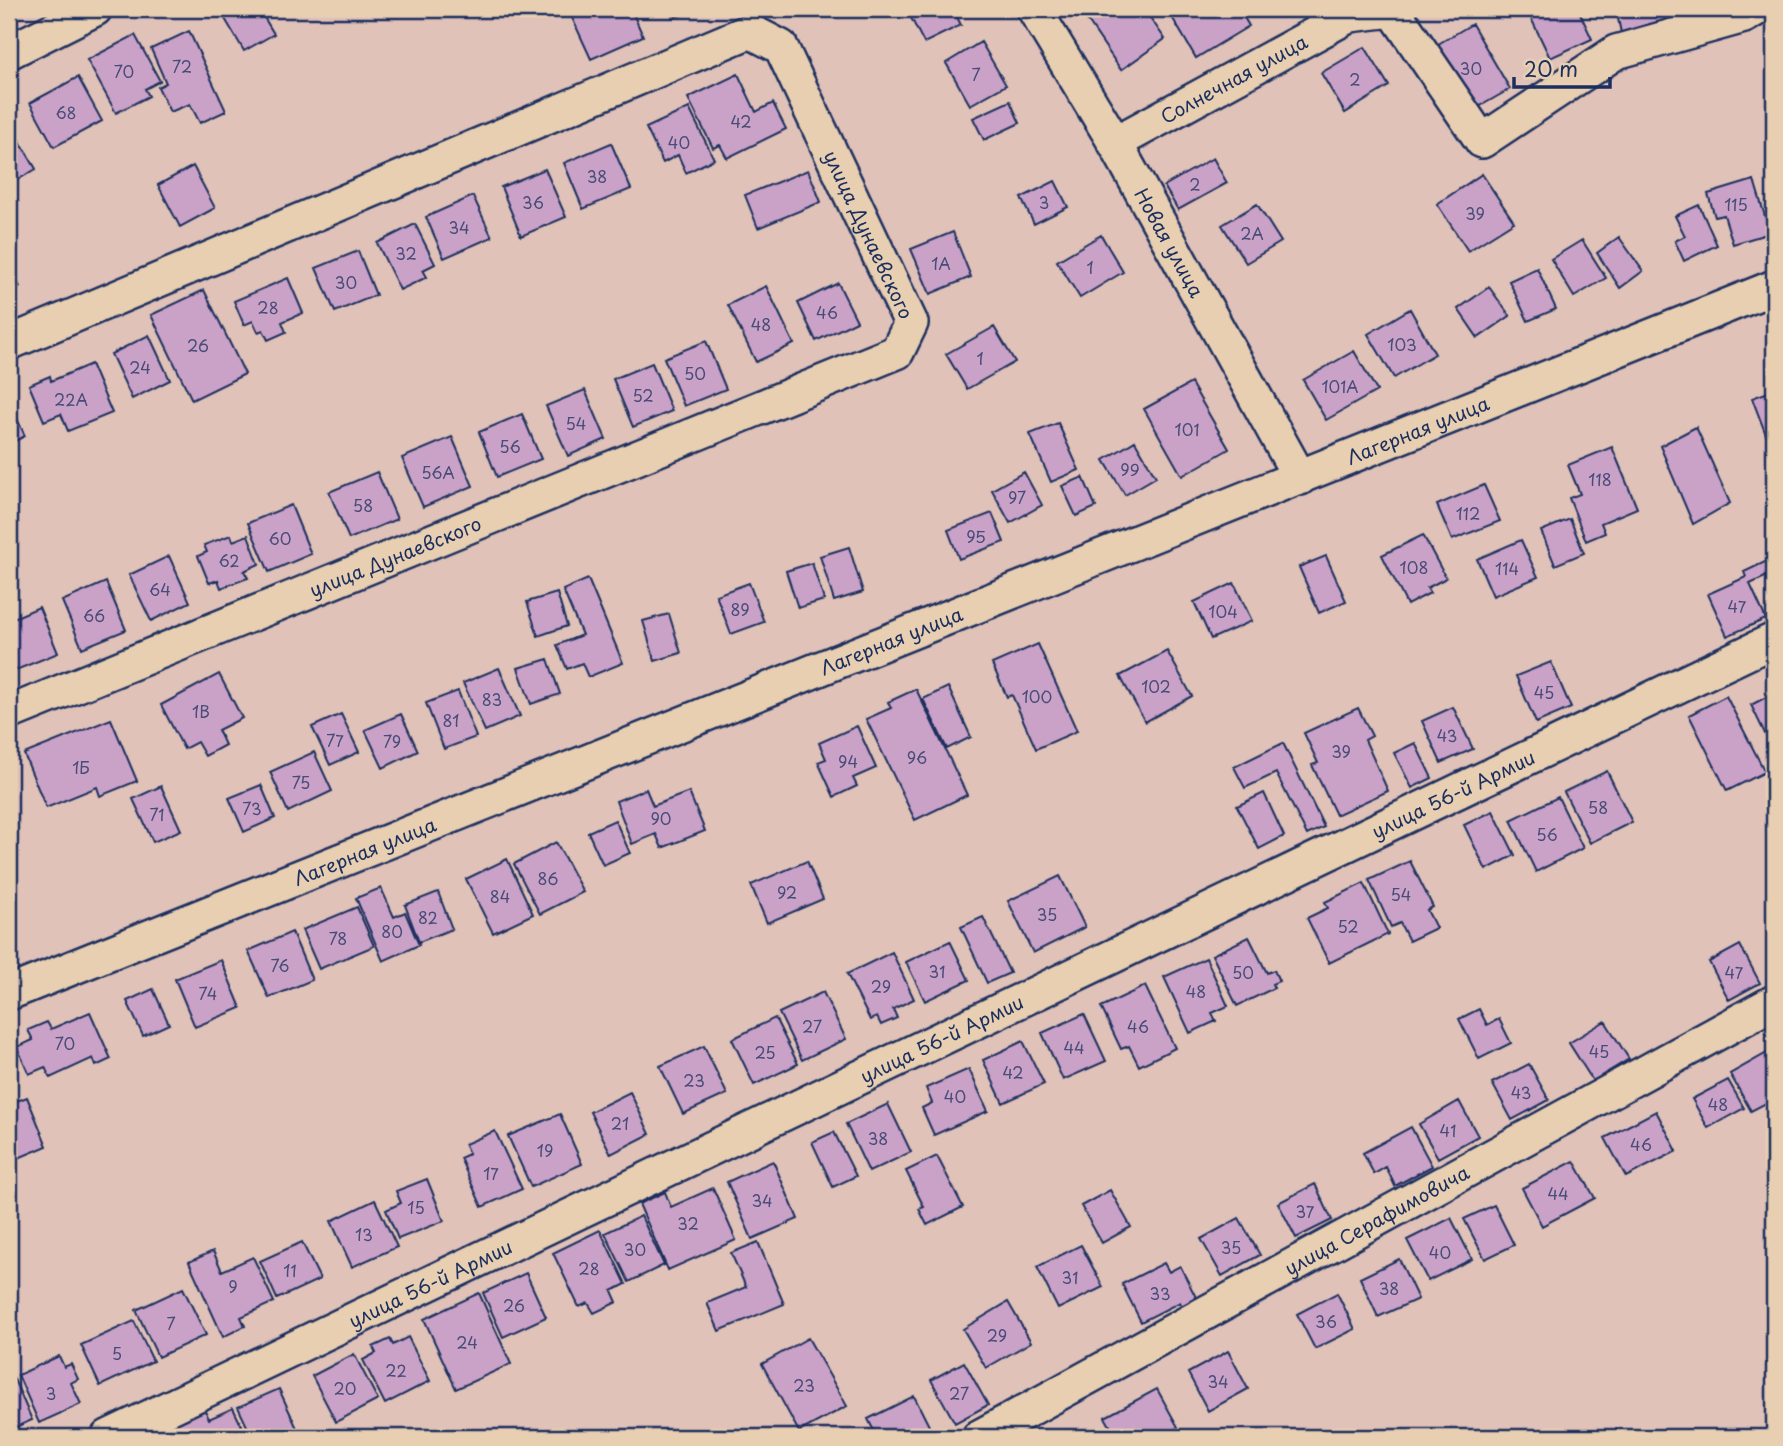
<svg xmlns="http://www.w3.org/2000/svg" width="1783" height="1446" font-family="'Playpen Sans',sans-serif">
	<style>
		.building { fill: #cba2c7; stroke: #1b2f5e; stroke-width: 2 }
		.lines { fill: none; stroke-linecap: round; stroke-linejoin: round }
		.minor-casing { stroke: #1b2f5e; stroke-width: 38 }
		.minor { stroke: #e9cfb1; stroke-width: 33 }
		.labels { text-anchor: middle; dominant-baseline: central; stroke-width: 5; stroke-linejoin: round; paint-order: stroke }
		.number-label { font-size: 16px; fill: #474c78 }
		.street-label { font-size: 19px; fill: #1b2f5e; stroke: #e9cfb1 }
	</style>
	<rect width="100%" height="100%" fill="#e0c2b8"/>
	<filter id="ink" filterUnits="userSpaceOnUse"><feTurbulence type="fractalNoise" baseFrequency=".0143" numOctaves="2"/><feDisplacementMap in="SourceGraphic" scale="14" xChannelSelector="R" yChannelSelector="G"/><feConvolveMatrix kernelMatrix="1 2 1 2 8 2 1 2 1" color-interpolation-filters="sRGB"/></filter>
	<g filter="url(#ink)">
		<path class="building" d="M228,9H259L274,34L244,51L221,12Z
			M568,9H631L643,36L591,59Z
			M673,9H697L676,17Z
			M924,9H953L961,25L924,43L910,16Z
			M1097,9H1144L1165,39L1121,70L1085,17Z
			M1175,9H1239L1249,26L1196,58L1169,12Z
			M1541,9H1578L1592,39L1550,58L1529,14Z
			M1616,9H1663L1666,23L1621,33Z
			M1472,24L1510,89L1470,112L1433,47Z
			M189,31L226,111L200,123L190,104L170,112L158,87L166,83L151,49Z
			M135,35L160,81L145,89L149,96L116,113L87,60Z
			M981,42L1006,85L970,105L946,63Z
			M1365,47L1389,86L1345,113L1321,73Z
			M738,74L756,112L773,103L786,129L727,158L720,145L713,148L688,98Z
			M78,77L102,121L54,147L30,103Z
			M1010,101L1020,123L984,140L973,118Z
			M689,108L714,159L686,173L678,155L663,163L646,128Z
			M12,128L36,169L9,185V130Z
			M611,143L631,189L583,209L564,163Z
			M1213,158L1227,183L1178,210L1164,186Z
			M193,166L215,208L180,227L158,185Z
			M545,169L566,217L521,236L501,187Z
			M808,170L821,202L758,228L745,195Z
			M1482,174L1514,222L1468,251L1437,204Z
			M1754,180L1770,233L1733,244L1724,215L1715,217L1708,194Z
			M1055,181L1068,207L1034,224L1021,198Z
			M473,196L492,237L444,258L426,217Z
			M1257,204L1281,242L1246,263L1222,225Z
			M1699,205L1717,245L1684,261L1675,241L1685,236L1675,216Z
			M415,224L435,264L423,270L427,277L400,290L377,243Z
			M953,232L971,277L930,294L911,249Z
			M1101,235L1123,272L1080,298L1057,261Z
			M1619,237L1643,271L1620,288L1597,253Z
			M1582,240L1606,278L1574,297L1551,259Z
			M358,251L376,295L335,312L316,268Z
			M9,267L20,287L9,293Z
			M1537,268L1556,309L1528,321L1509,281Z
			M288,278L303,313L282,322L286,332L268,340L263,330L258,332L253,321L244,325L234,301Z
			M838,283L857,321L816,341L798,303Z
			M766,286L794,344L756,362L728,305Z
			M1489,287L1510,316L1478,338L1458,309Z
			M204,290L245,374L192,400L151,315Z
			M1410,309L1435,354L1394,378L1368,334Z
			M994,327L1015,362L967,389L946,354Z
			M149,335L170,380L132,399L111,354Z
			M706,341L726,389L684,406L664,358Z
			M1354,351L1377,391L1326,420L1303,380Z
			M652,363L672,411L633,427L613,379Z
			M91,364L112,413L68,431L61,414L44,421L29,385L50,376L51,381Z
			M1191,383L1229,449L1182,476L1144,409Z
			M585,390L606,439L568,456L546,406Z
			M1774,390V438L1768,440L1752,398Z
			M9,401L25,436L9,444Z
			M522,414L541,459L497,477L479,432Z
			M1058,423L1079,470L1051,482L1030,434Z
			M1696,427L1730,503L1693,524L1660,446Z
			M452,437L473,486L423,507L402,458Z
			M1135,441L1156,477L1125,495L1104,460Z
			M1612,447L1637,508L1601,523L1605,533L1586,541L1569,498L1580,494L1568,465Z
			M377,472L397,519L349,539L329,492Z
			M1024,472L1042,505L1010,523L992,490Z
			M1083,477L1096,507L1076,516L1062,486Z
			M1484,485L1500,521L1452,540L1437,505Z
			M291,505L311,554L269,572L248,523Z
			M992,513L1004,542L959,559L948,530Z
			M1570,519L1584,553L1555,565L1541,531Z
			M231,535L233,541L248,535L259,564L244,571L248,578L221,588L218,580L209,583L198,556L207,552L204,545Z
			M1423,535L1446,578L1427,588L1430,593L1407,605L1382,555Z
			M1521,540L1538,577L1493,596L1477,559Z
			M849,547L863,592L834,601L820,556Z
			M169,556L190,602L151,621L129,575Z
			M1326,556L1346,601L1319,613L1299,567Z
			M1769,560L1774,573L1750,584L1766,619L1727,636L1708,594L1746,577L1744,572Z
			M812,563L824,600L798,608L786,571Z
			M588,579L623,663L588,677L582,663L567,669L557,645L582,635L563,590Z
			M106,582L126,630L82,648L62,601Z
			M749,583L764,622L731,634L716,595Z
			M1234,583L1252,621L1211,639L1194,602Z
			M557,593L567,626L538,636L527,602Z
			M39,607L58,653L16,670L9,652V620Z
			M669,614L681,653L655,661L643,621Z
			M1038,644L1077,731L1036,749L1012,695L1007,697L992,664Z
			M1167,651L1192,696L1145,722L1120,676Z
			M548,659L560,694L531,704L518,668Z
			M1551,662L1571,708L1536,723L1516,676Z
			M499,668L520,716L485,731L463,683Z
			M219,674L242,718L218,730L225,745L205,756L197,742L184,749L161,705Z
			M948,687L971,737L947,749L923,699Z
			M916,689L967,795L915,820L866,719L891,708L888,702Z
			M458,691L476,737L444,749L426,703Z
			M1774,693V742L1770,744L1751,705Z
			M1726,696L1765,772L1727,791L1689,715Z
			M1453,707L1473,749L1441,763L1422,721Z
			M1358,708L1372,736L1365,740L1388,791L1336,815L1312,765L1318,763L1304,733Z
			M341,714L359,752L330,765L312,727Z
			M401,714L418,751L383,768L365,730Z
			M111,719L137,781L100,796L97,787L46,808L24,754Z
			M857,726L876,768L853,778L857,786L834,797L818,762L826,759L819,743Z
			M1283,743L1324,827L1307,835L1276,773L1245,788L1234,767Z
			M1415,743L1432,778L1412,788L1394,753Z
			M314,752L332,791L288,812L270,772Z
			M1607,771L1632,822L1590,843L1564,792Z
			M261,785L275,818L244,832L229,798Z
			M161,786L181,830L153,842L133,799Z
			M646,789L653,806L689,792L705,831L662,848L656,834L632,844L616,801Z
			M1264,793L1284,836L1259,849L1237,806Z
			M1558,797L1583,848L1536,872L1511,820Z
			M1493,811L1515,855L1486,870L1464,825Z
			M615,820L630,853L603,865L588,832Z
			M556,842L583,892L540,914L514,864Z
			M507,859L533,914L493,933L466,879Z
			M807,861L823,899L767,923L751,885Z
			M1410,861L1433,907L1427,910L1436,928L1409,941L1400,923L1391,927L1369,880Z
			M1060,876L1085,927L1033,953L1008,901Z
			M1364,883L1388,934L1329,963L1307,918L1328,908L1325,902Z
			M381,888L394,917L405,912L419,945L383,961L356,898Z
			M438,892L452,929L419,942L405,905Z
			M357,907L374,946L319,969L302,930Z
			M983,917L1010,973L987,983L961,927Z
			M292,932L312,980L269,998L248,951Z
			M1249,937L1267,973L1274,970L1279,981L1272,984L1274,988L1237,1006L1212,955Z
			M950,941L969,980L925,1001L906,962Z
			M1740,945L1760,983L1729,1000L1709,962Z
			M892,952L914,999L893,1009L897,1018L881,1025L877,1017L870,1020L847,974Z
			M1206,958L1228,1006L1212,1013L1216,1021L1190,1033L1164,977Z
			M221,960L241,1008L195,1027L175,979Z
			M1145,986L1175,1048L1139,1066L1129,1046L1121,1049L1101,1007Z
			M153,989L169,1024L143,1036L127,1001Z
			M823,992L846,1039L802,1060L779,1013Z
			M1479,1009L1487,1025L1499,1019L1511,1043L1479,1059L1459,1019Z
			M90,1012L111,1059L96,1066L93,1058L50,1078L45,1067L29,1074L17,1047L33,1040L28,1030L47,1022L51,1029Z
			M1084,1014L1106,1061L1063,1080L1042,1033Z
			M775,1018L798,1064L754,1085L732,1039Z
			M1605,1021L1629,1059L1593,1081L1569,1043Z
			M1023,1041L1044,1084L1003,1103L983,1060Z
			M704,1046L727,1094L683,1114L660,1066Z
			M1774,1049V1099L1751,1111L1730,1074Z
			M1529,1064L1549,1100L1512,1120L1492,1083Z
			M969,1069L988,1111L934,1135L922,1108L932,1103L926,1088Z
			M1728,1080L1744,1108L1708,1128L1692,1099Z
			M630,1092L650,1134L611,1154L590,1112Z
			M27,1097L47,1146L9,1162V1104Z
			M1459,1101L1478,1136L1438,1158L1419,1124Z
			M888,1104L911,1152L869,1172L846,1124Z
			M1656,1111L1677,1151L1626,1177L1605,1138Z
			M560,1114L582,1164L531,1187L508,1136Z
			M1411,1127L1432,1166L1395,1186L1386,1167L1374,1174L1363,1153Z
			M495,1131L522,1189L482,1207L460,1158L469,1154L465,1144Z
			M834,1132L856,1176L833,1187L812,1142Z
			M937,1156L963,1207L927,1225L919,1209L924,1207L906,1171Z
			M773,1161L798,1219L752,1239L727,1182Z
			M1574,1161L1595,1198L1542,1226L1522,1188Z
			M427,1179L444,1221L398,1239L386,1210L401,1203L396,1191Z
			M1315,1184L1332,1220L1296,1238L1278,1203Z
			M713,1188L736,1240L668,1270L639,1204L665,1192L671,1207Z
			M1110,1190L1131,1227L1102,1243L1081,1206Z
			M375,1200L397,1247L352,1267L331,1221Z
			M1494,1205L1514,1245L1485,1259L1464,1219Z
			M641,1216L664,1265L629,1282L605,1233Z
			M1239,1218L1260,1255L1222,1276L1201,1239Z
			M1451,1218L1472,1259L1428,1281L1407,1240Z
			M600,1230L626,1284L612,1291L617,1302L594,1313L588,1303L579,1307L553,1253Z
			M302,1242L320,1279L277,1299L260,1261Z
			M758,1242L784,1304L719,1331L707,1303L746,1287L731,1253Z
			M1081,1245L1103,1287L1058,1309L1037,1267Z
			M213,1251L222,1271L253,1257L274,1302L241,1317L245,1326L223,1337L189,1262Z
			M1399,1259L1418,1299L1378,1317L1360,1278Z
			M1164,1263L1169,1272L1180,1266L1199,1303L1184,1311L1180,1302L1141,1322L1122,1284Z
			M526,1273L546,1317L503,1337L483,1293Z
			M183,1288L206,1335L158,1357L136,1310Z
			M479,1293L511,1364L456,1389L424,1319Z
			M1337,1293L1355,1329L1315,1349L1297,1314Z
			M1008,1302L1031,1342L986,1368L963,1329Z
			M134,1321L153,1361L100,1386L81,1345Z
			M408,1337L430,1381L385,1404L363,1360L376,1353L373,1347L390,1339L393,1345Z
			M808,1338L847,1406L799,1432L762,1364Z
			M1228,1351L1248,1389L1208,1411L1188,1373Z
			M354,1354L378,1400L336,1422L312,1376Z
			M59,1356L64,1367L71,1364L78,1379L71,1383L81,1404L39,1423L18,1375Z
			M964,1362L988,1405L955,1423L931,1380Z
			M13,1377L32,1420L9,1430V1379Z
			M279,1389L301,1437H252L238,1407Z
			M1157,1389L1178,1427L1160,1437H1116L1105,1417Z
			M914,1396L933,1434L927,1437H877L868,1419Z
			M233,1408L247,1437H195L194,1434L179,1437L173,1425L205,1410L209,1419Z"/>
		<g class="lines">
			<defs>
				<g id="minor">
					<path id="s1" d="M1034,9L1115,143L1300,478"/>
					<path d="M9,52L95,9"/>
					<path id="s2" d="M1115,143L1350,15L1393,10L1482,141L1616,52L1744,16L1756,9"/>
					<path id="s3" d="M9,343L750,31L781,47L911,323L897,352L9,713"/>
					<path id="s4" d="M9,993L1774,287"/>
					<path id="s5" d="M108,1437L1774,640"/>
					<path id="s6" d="M979,1437L1774,1002"/>
				</g>
			</defs>
			<use href="#minor" class="minor-casing"/>
			<use href="#minor" class="minor"/>
		</g>
	</g>
	<g class="labels">
		<g class="number-label">
			<text x="182" y="66">72</text>
			<text x="1471" y="68">30</text>
			<text x="124" y="71">70</text>
			<text x="976" y="74">7</text>
			<text x="1355" y="79">2</text>
			<text x="66" y="112">68</text>
			<text x="741" y="121">42</text>
			<text x="679" y="142">40</text>
			<text x="597" y="176">38</text>
			<text x="1195" y="184">2</text>
			<text x="533" y="202">36</text>
			<text x="1044" y="202">3</text>
			<text x="1736" y="204">115</text>
			<text x="1475" y="213">39</text>
			<text x="459" y="227">34</text>
			<text x="1252" y="233">2А</text>
			<text x="406" y="253">32</text>
			<text x="941" y="263">1А</text>
			<text x="1090" y="267">1</text>
			<text x="346" y="282">30</text>
			<text x="268" y="307">28</text>
			<text x="827" y="312">46</text>
			<text x="761" y="324">48</text>
			<text x="1402" y="344">103</text>
			<text x="198" y="345">26</text>
			<text x="980" y="358">1</text>
			<text x="140" y="367">24</text>
			<text x="695" y="373">50</text>
			<text x="1340" y="386">101А</text>
			<text x="643" y="395">52</text>
			<text x="71" y="399">22А</text>
			<text x="576" y="423">54</text>
			<text x="1187" y="429">101</text>
			<text x="510" y="446">56</text>
			<text x="1130" y="469">99</text>
			<text x="438" y="472">56А</text>
			<text x="1600" y="479">118</text>
			<text x="1017" y="497">97</text>
			<text x="363" y="505">58</text>
			<text x="1468" y="513">112</text>
			<text x="976" y="536">95</text>
			<text x="280" y="538">60</text>
			<text x="229" y="560">62</text>
			<text x="1414" y="567">108</text>
			<text x="1507" y="568">114</text>
			<text x="160" y="589">64</text>
			<text x="1737" y="606">47</text>
			<text x="740" y="609">89</text>
			<text x="1223" y="611">104</text>
			<text x="94" y="615">66</text>
			<text x="1156" y="686">102</text>
			<text x="1544" y="692">45</text>
			<text x="1037" y="696">100</text>
			<text x="492" y="699">83</text>
			<text x="201" y="711">1В</text>
			<text x="451" y="720">81</text>
			<text x="1447" y="735">43</text>
			<text x="335" y="740">77</text>
			<text x="392" y="741">79</text>
			<text x="1341" y="751">39</text>
			<text x="917" y="757">96</text>
			<text x="848" y="761">94</text>
			<text x="81" y="767">1Б</text>
			<text x="301" y="782">75</text>
			<text x="1598" y="807">58</text>
			<text x="252" y="808">73</text>
			<text x="157" y="814">71</text>
			<text x="661" y="818">90</text>
			<text x="1547" y="834">56</text>
			<text x="548" y="878">86</text>
			<text x="787" y="892">92</text>
			<text x="1401" y="894">54</text>
			<text x="500" y="896">84</text>
			<text x="1047" y="914">35</text>
			<text x="428" y="917">82</text>
			<text x="1348" y="926">52</text>
			<text x="392" y="931">80</text>
			<text x="338" y="938">78</text>
			<text x="280" y="965">76</text>
			<text x="937" y="971">31</text>
			<text x="1243" y="972">50</text>
			<text x="1734" y="972">47</text>
			<text x="881" y="986">29</text>
			<text x="1196" y="991">48</text>
			<text x="208" y="993">74</text>
			<text x="812" y="1026">27</text>
			<text x="1138" y="1026">46</text>
			<text x="65" y="1043">70</text>
			<text x="1074" y="1047">44</text>
			<text x="1599" y="1051">45</text>
			<text x="765" y="1052">25</text>
			<text x="1013" y="1072">42</text>
			<text x="694" y="1080">23</text>
			<text x="1521" y="1092">43</text>
			<text x="955" y="1096">40</text>
			<text x="1718" y="1104">48</text>
			<text x="620" y="1123">21</text>
			<text x="1448" y="1130">41</text>
			<text x="878" y="1138">38</text>
			<text x="1641" y="1144">46</text>
			<text x="545" y="1150">19</text>
			<text x="491" y="1173">17</text>
			<text x="1558" y="1193">44</text>
			<text x="762" y="1200">34</text>
			<text x="416" y="1207">15</text>
			<text x="1305" y="1211">37</text>
			<text x="688" y="1223">32</text>
			<text x="364" y="1234">13</text>
			<text x="1231" y="1247">35</text>
			<text x="635" y="1249">30</text>
			<text x="1440" y="1252">40</text>
			<text x="589" y="1268">28</text>
			<text x="290" y="1270">11</text>
			<text x="1070" y="1277">31</text>
			<text x="233" y="1286">9</text>
			<text x="1389" y="1288">38</text>
			<text x="1160" y="1293">33</text>
			<text x="514" y="1305">26</text>
			<text x="1326" y="1321">36</text>
			<text x="171" y="1323">7</text>
			<text x="997" y="1335">29</text>
			<text x="467" y="1342">24</text>
			<text x="117" y="1353">5</text>
			<text x="396" y="1370">22</text>
			<text x="1218" y="1381">34</text>
			<text x="804" y="1385">23</text>
			<text x="345" y="1388">20</text>
			<text x="51" y="1393">3</text>
			<text x="959" y="1393">27</text>
		</g>
		<g class="street-label">
			<text stroke="none"><textPath href="#s2" startOffset="135">Солнечная улица</textPath></text>
			<text stroke="none"><textPath href="#s3" startOffset="1046">улица Дунаевского</textPath></text>
			<text stroke="none"><textPath href="#s1" startOffset="270">Новая улица</textPath></text>
			<text stroke="none"><textPath href="#s4" startOffset="1517">Лагерная улица</textPath></text>
			<text transform="translate(395 556) rotate(-22)">улица Дунаевского</text>
			<text stroke="none"><textPath href="#s4" startOffset="950">Лагерная улица</textPath></text>
			<text stroke="none"><textPath href="#s5" startOffset="1491">улица 56-й Армии</textPath></text>
			<text stroke="none"><textPath href="#s4" startOffset="383">Лагерная улица</textPath></text>
			<text stroke="none"><textPath href="#s5" startOffset="924">улица 56-й Армии</textPath></text>
			<text stroke="none"><textPath href="#s6" startOffset="453">улица Серафимовича</textPath></text>
			<text stroke="none"><textPath href="#s5" startOffset="357">улица 56-й Армии</textPath></text>
		</g>
	</g>
	<rect width="1783" height="1446" fill="none" stroke="#e9cfb1" stroke-width="35"/>
	<rect x="18" y="18" width="1748" height="1411" fill="none" stroke="#1b2f5e" stroke-width="2.5" filter="url(#ink)"/>
	<path d="M1514 77v10h96v-10" fill="none" stroke="#1b2f5e" stroke-width="3.5"/>
	<text x="1524" y="77" font-size="21" fill="#1b2f5e" stroke="#e9cfb1" stroke-width="5" paint-order="stroke">20 m</text>
</svg>
